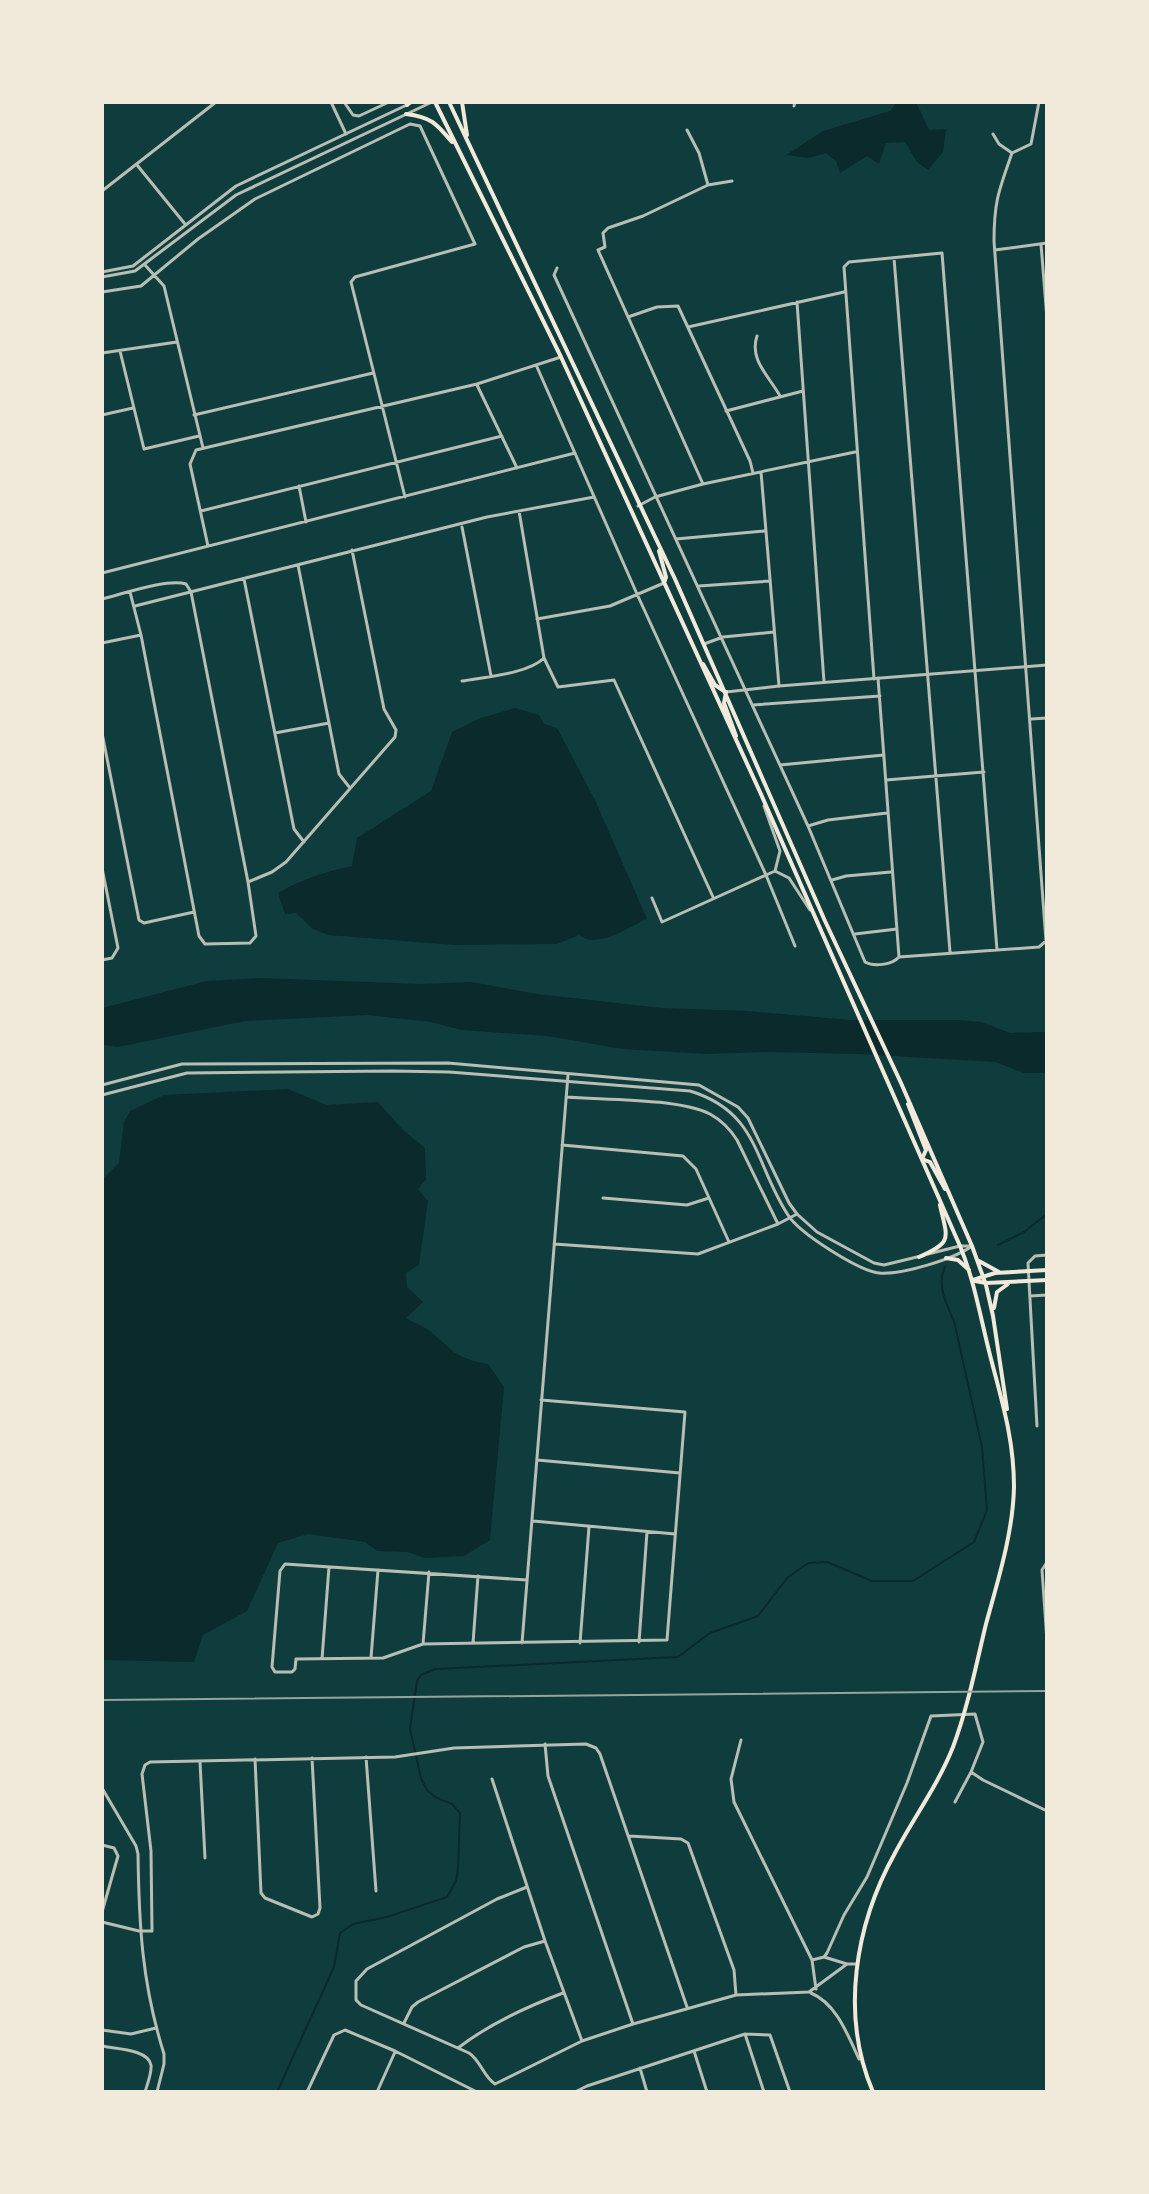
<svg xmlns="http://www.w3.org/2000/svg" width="1149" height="2194" font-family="'Roboto Condensed',sans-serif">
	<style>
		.water { fill: #0a2a2b }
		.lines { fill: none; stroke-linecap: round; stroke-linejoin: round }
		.stream { stroke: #0a2a2b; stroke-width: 2 }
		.minor { stroke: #b8beb3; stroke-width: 3 }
		.tertiary { stroke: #b8beb3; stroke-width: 3 }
		.primary { stroke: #f1e9da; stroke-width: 4 }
		.rail { stroke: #97a49c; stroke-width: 2 }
	</style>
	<rect width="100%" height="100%" fill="#0f3d3e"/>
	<path class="water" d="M897,102H916L929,130L946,129L943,152L928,170L917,162L905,142L886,143L879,164L867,156L840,173L836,161L826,153L809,158L786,155L823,131L890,111Z
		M515,708L539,715L544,724L557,728L595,800L647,919C628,927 597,950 579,935L557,944L455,945L328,935L313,929L296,913L285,914L278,893C302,879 325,872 352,866L357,838L431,791L452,732L478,719Z
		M261,978L420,984L471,982L537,994L662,1008L747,1011L850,1020H958L981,1022L1010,1033L1047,1032V1073H1024L996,1062L858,1054L766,1052L709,1054L622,1049L548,1036L461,1030L431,1022L367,1015L245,1021L118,1047L102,1045V1008L207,981Z
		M288,1089L327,1105L378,1102L403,1130L425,1148L426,1179L418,1189L428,1201L419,1265L406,1273L407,1287L423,1302L406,1318C413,1322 423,1326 430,1331C455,1352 453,1357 488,1364L504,1387L490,1540L464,1556L425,1558L408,1552L377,1551L365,1542L308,1534L278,1543L247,1611L203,1635L194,1662L102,1660V1180L119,1163L124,1122L130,1111L164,1095Z"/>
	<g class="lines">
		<path class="stream" d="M998,1245L1024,1232L1047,1214
			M277,2092L334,1967L340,1933L353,1924L387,1917L447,1897L456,1881L458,1869L460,1813L452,1804L435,1797L427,1790L421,1778L410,1729L417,1681L421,1675L435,1669L678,1657L710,1633L758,1616L787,1578L808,1563L827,1562L872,1581H913L974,1542L987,1510L982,1447L954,1321C947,1306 936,1284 945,1267"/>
		<path class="minor" d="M331,102L346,134
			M344,102L353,115L359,116L389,102
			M794,106L795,102
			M687,130L699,153L708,185L643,216L608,228L603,233L605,247L598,250L703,484
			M993,134L999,144L1012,153
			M137,165L185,224
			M708,185L732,181
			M102,191L216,102
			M1041,244L1047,319
			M995,250L1047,243
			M894,258L950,952
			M145,265L164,286L203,448
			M557,268L554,275L808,826L865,962C874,967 892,965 899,957L1039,947L1046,941L994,241C994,201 999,190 1012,153L1031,144L1039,102
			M102,292L141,286L198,239L255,199L410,124L420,126L475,244L355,277L351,282L405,497
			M797,302L824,682
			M628,317L657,307L678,306L750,461L753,473
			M688,327L844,292
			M757,336C749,360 769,376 780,396
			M120,351L144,449L199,436
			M102,353L177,342
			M537,367L637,594L766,875L795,946
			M477,385L517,468
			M726,411L803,391
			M102,415L133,408
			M194,415L373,373
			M761,472L779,686
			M299,486L306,522
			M638,506L655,497L703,484L855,452
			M201,511L502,436
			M519,511L544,658L558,687L614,680L713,897
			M462,527L491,676
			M676,539L764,531
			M208,546L190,464L196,450L477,384L561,357
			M298,565L339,774L350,788
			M102,573L575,453
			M244,579L294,829L304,842
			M699,586L770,581
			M102,599C123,594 168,578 186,584L191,592L248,882L256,936L250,943L205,944L199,936L141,635L130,592
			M135,606L487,517L594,497
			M537,619L610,606L664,583
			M102,643L141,635
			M704,644L723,637L774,632
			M878,678L899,957
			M874,679L844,267L849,262L942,253L997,950
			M462,681C484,677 528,674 544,658
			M753,705L880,696
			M1031,719L1047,718
			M102,733L139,920L144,923L194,912
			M275,733L329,723
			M780,765L884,755
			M886,780L984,772
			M764,806L780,851L775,871
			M808,826L828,820L887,813
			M102,868L118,948L112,958L102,960
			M832,880L846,876L891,872
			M248,882L272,872L286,862L395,737L396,730L384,709L352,550
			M652,898L662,922L775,871L789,878L810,910
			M855,934L897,929
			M566,1097C605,1100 677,1098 710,1114C721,1120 730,1129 737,1140L778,1224
			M562,1145L683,1156L696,1169L729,1242
			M603,1198L687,1205L709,1198
			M554,1244L698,1254L778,1224L797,1214
			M1030,1296L1047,1295
			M1037,1426L1028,1263L1035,1256L1047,1255
			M537,1460L680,1473
			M533,1521L675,1534
			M1047,1562L1042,1570L1047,1641
			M527,1580L285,1564L280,1571L272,1667L275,1672H292L295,1669L296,1659L383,1658L423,1644L667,1640L685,1412L541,1400
			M639,1642L647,1532
			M473,1643L478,1576
			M522,1643L568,1075
			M580,1643L589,1527
			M423,1644L429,1572
			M371,1658L378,1570
			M322,1659L329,1567
			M741,1740L731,1779L734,1802L812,1960
			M545,1744L548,1776L633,2024
			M366,1757L376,1891
			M255,1759L261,1893L265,1898L312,1917L318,1914L320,1908L312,1758
			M200,1762L205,1858
			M492,1779L545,1941L582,2041
			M102,1788L136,1846L138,1854C139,1926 142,1984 164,2054V2064L157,2092
			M955,1802L971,1772
			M629,1836L681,1839L688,1843L734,1970L736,1995
			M102,1845L114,1848L118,1856L102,1912
			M527,1887L497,1899L367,1969L356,1981V2000L361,2005L469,2053C481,2061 483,2076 495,2084L582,2041L633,2024L736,1995L809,1992L847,1964H856
			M102,1922L139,1931H152L151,1851L142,1774L145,1765L150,1762L395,1757L454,1748L586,1744L596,1748L600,1754L687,2007
			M824,1957L847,1964
			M816,1989L812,1960L824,1957L827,1953L844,1915L867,1877L907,1783L931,1716L975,1714L983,1742L971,1772L983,1780L1047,1811
			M811,1993C837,2004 848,2036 859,2059
			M404,2023L412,2007L418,2002L524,1947L545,1941
			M102,2030L131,2034L156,2028
			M745,2034L764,2092
			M102,2046C115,2049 148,2049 151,2065C152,2073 147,2085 145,2092
			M458,2048C489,2024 526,2007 563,1993
			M694,2051L707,2092
			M640,2068L647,2092
			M307,2092L334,2035L345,2030L395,2051L477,2092
			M377,2092L395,2052
			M575,2092L587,2086L745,2034L770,2035L790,2092"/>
		<path class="tertiary" d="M102,272L133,266L236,186L413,102
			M102,277L135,271L236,195L432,102
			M726,692L779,686L1047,665
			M102,1085L182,1064L448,1063L699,1085L738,1107L748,1118L789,1203L797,1214L817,1232L874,1263L884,1265L921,1256
			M102,1095L187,1073L393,1071L449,1072L690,1091C759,1112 754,1163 788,1215C799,1233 859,1271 879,1273C902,1275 954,1259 972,1246
			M928,1254L960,1246H971"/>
		<path class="primary" d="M435,102L561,357L760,792L960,1246C974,1280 980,1315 989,1351C1001,1399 1014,1437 1014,1487C1013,1533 998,1580 986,1624C976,1665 968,1707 953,1747C938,1785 914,1817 895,1853C855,1925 840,2015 873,2092
			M449,102L675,579L825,921L901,1083L972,1246L986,1285L993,1316L1007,1409
			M462,102L467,135
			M407,105L410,102
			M406,114C431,117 436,123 452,142
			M659,551L666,577L664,583
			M703,664L715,685L724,691
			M726,692L724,703L736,736
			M908,1104L926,1150L922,1159L930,1162L945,1189
			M919,1257C954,1242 947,1238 940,1205
			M946,1258L958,1260L969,1270
			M979,1261L999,1272
			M973,1280L995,1273L1047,1270
			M975,1281L986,1283L1047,1280
			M994,1308L997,1292L1008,1284"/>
		<path class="rail" d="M102,1700L1047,1691"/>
	</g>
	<rect width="1149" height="2194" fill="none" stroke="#f1e9da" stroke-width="208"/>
</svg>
